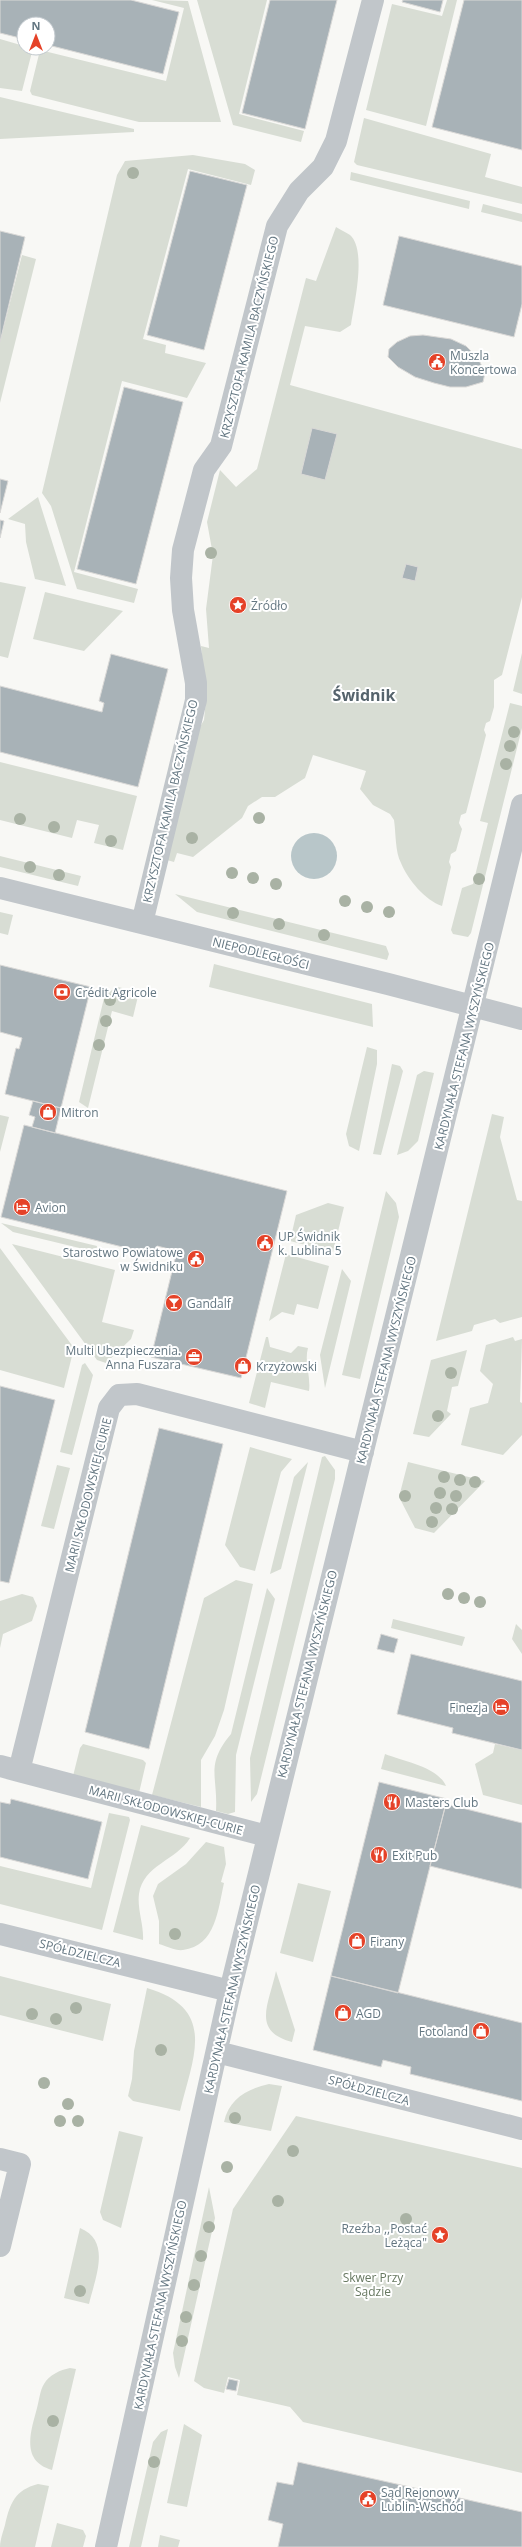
<svg xmlns="http://www.w3.org/2000/svg" width="522" height="2547" font-family="'Open Sans',sans-serif">
	<style>
		.green { fill: #d8ddd4 }
		.water { fill: #b8c6c9 }
		.building { fill: #a8b2b7; stroke: #dad9d7 }
		.lines { fill: none; stroke-linecap: round; stroke-linejoin: round }
		.minor { stroke: #c1c6ca; stroke-width: 22 }
		.tree { fill: #a9b2a4 }
		.labels { text-anchor: middle; dominant-baseline: central; stroke-width: 4; stroke-linejoin: round; paint-order: stroke }
		.street-label { font-size: 12px; fill: #637681; stroke: #fff }
		.poi-label { font-size: 12px; fill: #637681; stroke: #fff; text-anchor: start }
		.park-label { font-size: 12px; fill: #687962; stroke: #fff }
		.district-label { font-size: 16px; font-weight: bold; fill: #55636c; stroke: #fff }
	</style>
	<rect width="100%" height="100%" fill="#f8f8f5"/>
	<path class="green" d="M152,0L188,1L221,122H139L32,95L30,91L40,50L166,81L184,8Z
		M197,0H267L239,114L304,131L301,142L233,125Z
		M447,0H457L426,126L366,110L392,4L442,16Z
		M0,39L24,46V48H33L22,91L0,88Z
		M0,97L134,129V132L0,139Z
		M364,118L491,154L485,177L522,187V204L357,165L354,162Z
		M193,155L245,164L255,170L251,185L188,169L143,339L166,345L165,353L206,363L187,398L122,381L74,572L138,589L134,603L77,589L51,506L42,493L117,175L125,161Z
		M351,172L470,201L469,209L350,180Z
		M483,204L522,214V222L481,212Z
		M336,227C340,230 346,232 350,235C367,250 354,304 351,325L340,332L305,326L290,385L522,449V597L502,675L494,680V707L490,721L486,723L484,730L486,735L466,813L461,815L459,823L462,829L456,851L451,854L449,862L451,867L442,906C425,900 408,880 401,863C395,852 396,833 394,820L390,814L373,805L360,789L366,771L313,755L305,778L275,797H262L248,806L242,818L193,857L177,853L174,862L167,860L196,734L204,720L206,699L201,646L209,648L206,609L213,555L207,522L220,470L236,487L257,469L306,278L316,281Z
		M22,255L36,259L0,403V342Z
		M38,497L66,586L35,579L26,542L25,524L8,519Z
		M0,582L26,587L8,658L0,656Z
		M45,592L123,611L84,651L33,639Z
		M522,653V694L513,691Z
		M510,703L522,706V728L471,933L468,937L453,934L451,930L462,888L473,884L488,823L480,821Z
		M0,762L137,796L123,850L94,843L99,825L77,820L72,838L0,820Z
		M0,856L81,876L78,886L0,867Z
		M175,894L386,946L389,954L387,960L197,912Z
		M0,912L13,915L8,935L0,933Z
		M214,964L372,1004L373,1027L209,987Z
		M118,987L139,992L133,1017L112,1011L88,1108L79,1102L105,994Z
		M367,1047L377,1050V1064L359,1151L349,1146L346,1134Z
		M392,1064L400,1066L403,1071L381,1155L373,1154Z
		M424,1071L434,1073L418,1141L408,1151L397,1155L417,1075Z
		M492,1114L504,1117L500,1137L517,1200L522,1201V1317L500,1323L495,1319L474,1325L472,1331L436,1341Z
		M0,1115L9,1117L0,1152Z
		M386,1191L396,1203L399,1217L360,1379L342,1375Z
		M328,1203L344,1207L333,1252L290,1241L296,1215Z
		M1,1223L97,1246L96,1252L13,1232Z
		M12,1244L115,1270L102,1322L134,1330L131,1339L106,1363L97,1360Z
		M0,1248L74,1348L64,1388L0,1370Z
		M286,1254L329,1266L318,1309L297,1304L294,1315L282,1312L269,1321Z
		M342,1269L351,1281L325,1388L320,1355Z
		M266,1337H268L270,1347L291,1353L298,1346L308,1348C304,1362 311,1376 309,1391L271,1382L265,1408L249,1403Z
		M513,1337L515,1341L522,1339L520,1402L522,1403V1435L503,1455L461,1445L470,1408L488,1403L493,1384L480,1371L486,1345Z
		M467,1350L458,1386L452,1387L447,1411L451,1414L429,1437L413,1434L431,1360Z
		M85,1363L93,1375L72,1455L60,1452L82,1365Z
		M250,1447L292,1459L281,1472L255,1571L240,1567L225,1545Z
		M325,1456L335,1470V1479L257,1794L251,1802L250,1758L322,1457Z
		M308,1462L281,1569L270,1574L294,1477Z
		M408,1462L485,1481L434,1533L415,1528L399,1497Z
		M57,1465L70,1468L54,1529L41,1526Z
		M236,1580L253,1584L224,1710L215,1736L201,1760V1807L152,1795L204,1598Z
		M267,1588L275,1599L236,1755L235,1812L228,1814L216,1811C218,1776 205,1765 231,1734Z
		M22,1594L33,1597L37,1606L32,1621L3,1634L0,1648V1601Z
		M393,1619L465,1637L462,1646L391,1628Z
		M516,1624L522,1630V1654L512,1639Z
		M83,1744L143,1760L146,1763L139,1793L73,1776L80,1748Z
		M495,1744L522,1750V1805L483,1795L475,1764L493,1753Z
		M385,1754C403,1761 438,1767 446,1786L381,1769Z
		M109,1813L129,1817L130,1820L102,1930L0,1904V1866L91,1888Z
		M141,1825L190,1838C177,1860 143,1865 139,1894C137,1909 144,1925 143,1940L113,1932Z
		M206,1842L224,1847L226,1864L221,1882L224,1883C218,1909 216,1946 183,1950C176,1951 166,1946 159,1944V1921L153,1896L158,1884L186,1864Z
		M298,1883L331,1891L313,1962L280,1953Z
		M276,1971L295,2030L292,2042C251,2031 269,2004 276,1971Z
		M0,1976L111,2004L103,2041L0,2015Z
		M147,1988C218,2009 193,2057 180,2111L133,2101L128,2096L132,2079L134,2051Z
		M269,2084L282,2086L271,2131L224,2122C229,2099 247,2089 269,2084Z
		M296,2116L522,2168V2473L303,2422L290,2407L237,2395L240,2380L228,2377L224,2393L204,2388L194,2381L233,2209Z
		M119,2131L143,2137L121,2228L103,2220L100,2212Z
		M209,2187L215,2218L179,2378L175,2367L173,2353Z
		M80,2228C112,2241 95,2278 89,2304L64,2298Z
		M70,2368L76,2369L52,2470C20,2461 31,2431 37,2408C39,2401 40,2390 44,2384C49,2375 60,2370 70,2368Z
		M184,2424L202,2435L187,2507L167,2503Z
		M168,2429L141,2547H129L153,2442L161,2432Z
		M38,2484L49,2486L35,2547H0C0,2540 3,2532 5,2525C10,2503 15,2490 38,2484Z
		M57,2523L83,2530L86,2536L83,2547H51Z
		M160,2535L180,2540L178,2547H158Z"/>
	<path class="water" d="M291 856a23 23 0 1 1 46 0a23 23 0 1 1-46 0Z"/>
	<path class="building" d="M0,0H131L179,12L163,74L48,45V24H24V39L0,33Z
		M270,0H337L305,129L242,113Z
		M403,0H443L440,12L402,2Z
		M464,0H522V150L432,127Z
		M190,171L247,185L204,350L147,335Z
		M0,231L25,237L0,342Z
		M399,236L522,266V304L514,337L383,305Z
		M423,335L451,339L466,346L478,358L485,373L483,382L466,387H450L434,383L415,377L398,367L388,357L389,349L397,342L410,336Z
		M124,387L183,402L136,584L77,569Z
		M312,428L337,434L325,480L301,474Z
		M0,479L8,481L0,513Z
		M0,520L4,521L0,538Z
		M406,564L418,567L415,581L402,578Z
		M111,654L168,669L138,787L0,752V686L102,712L104,703L99,701Z
		M0,965L91,987L61,1108L5,1094L16,1048L19,1049L22,1038L0,1032Z
		M33,1101L61,1108L55,1133L32,1127L35,1117L29,1115Z
		M24,1125L287,1191L241,1378L151,1357L177,1251L157,1246L155,1255L1,1217Z
		M0,1386L55,1400L9,1583L0,1581Z
		M159,1428L223,1444L149,1749L85,1732Z
		M381,1634L398,1639L394,1653L377,1649Z
		M411,1654L522,1681V1750L452,1733L453,1728L397,1714Z
		M379,1782L447,1799L398,1993L331,1976Z
		M11,1799L102,1822L88,1879L0,1857V1802L10,1804Z
		M446,1804L522,1823V1889L430,1866Z
		M331,1976L522,2023V2101L410,2074L411,2067L383,2060L381,2067L313,2050Z
		M229,2379L238,2381L236,2391L226,2389Z
		M298,2462L522,2512V2547H278L283,2524L268,2520L277,2482L293,2485Z"/>
	<g class="lines">
		<path class="minor" d="M0,888L388,984L522,1019
			M142,923L196,700V683L183,610L181,578L183,550L204,470L221,446L277,226L299,191L323,167L336,141L373,0
			M0,1766L19,1771
			M267,1836L19,1771L109,1408L119,1395L137,1394L363,1452
			M0,1934L230,1991
			M217,2052L522,2129
			M0,2159L20,2164L0,2246
			M106,2547L230,1991L522,805"/>
	</g>
	<g class="tree">
		<circle cx="133" cy="173" r="6"/>
		<circle cx="211" cy="553" r="6"/>
		<circle cx="514" cy="732" r="6"/>
		<circle cx="510" cy="746" r="6"/>
		<circle cx="506" cy="764" r="6"/>
		<circle cx="259" cy="818" r="6"/>
		<circle cx="20" cy="819" r="6"/>
		<circle cx="54" cy="827" r="6"/>
		<circle cx="192" cy="838" r="6"/>
		<circle cx="111" cy="841" r="6"/>
		<circle cx="30" cy="867" r="6"/>
		<circle cx="232" cy="873" r="6"/>
		<circle cx="59" cy="875" r="6"/>
		<circle cx="253" cy="878" r="6"/>
		<circle cx="479" cy="879" r="6"/>
		<circle cx="276" cy="884" r="6"/>
		<circle cx="345" cy="901" r="6"/>
		<circle cx="367" cy="907" r="6"/>
		<circle cx="389" cy="912" r="6"/>
		<circle cx="233" cy="913" r="6"/>
		<circle cx="279" cy="924" r="6"/>
		<circle cx="324" cy="935" r="6"/>
		<circle cx="110" cy="1000" r="6"/>
		<circle cx="106" cy="1021" r="6"/>
		<circle cx="99" cy="1045" r="6"/>
		<circle cx="451" cy="1373" r="6"/>
		<circle cx="438" cy="1416" r="6"/>
		<circle cx="444" cy="1477" r="6"/>
		<circle cx="460" cy="1480" r="6"/>
		<circle cx="475" cy="1482" r="6"/>
		<circle cx="440" cy="1493" r="6"/>
		<circle cx="405" cy="1496" r="6"/>
		<circle cx="456" cy="1496" r="6"/>
		<circle cx="436" cy="1508" r="6"/>
		<circle cx="452" cy="1509" r="6"/>
		<circle cx="432" cy="1522" r="6"/>
		<circle cx="448" cy="1594" r="6"/>
		<circle cx="464" cy="1598" r="6"/>
		<circle cx="480" cy="1602" r="6"/>
		<circle cx="175" cy="1934" r="6"/>
		<circle cx="76" cy="2008" r="6"/>
		<circle cx="32" cy="2014" r="6"/>
		<circle cx="56" cy="2019" r="6"/>
		<circle cx="161" cy="2050" r="6"/>
		<circle cx="44" cy="2083" r="6"/>
		<circle cx="68" cy="2104" r="6"/>
		<circle cx="235" cy="2118" r="6"/>
		<circle cx="60" cy="2121" r="6"/>
		<circle cx="78" cy="2121" r="6"/>
		<circle cx="293" cy="2151" r="6"/>
		<circle cx="227" cy="2167" r="6"/>
		<circle cx="278" cy="2201" r="6"/>
		<circle cx="406" cy="2219" r="6"/>
		<circle cx="209" cy="2227" r="6"/>
		<circle cx="201" cy="2256" r="6"/>
		<circle cx="194" cy="2285" r="6"/>
		<circle cx="80" cy="2291" r="6"/>
		<circle cx="186" cy="2317" r="6"/>
		<circle cx="182" cy="2341" r="6"/>
		<circle cx="53" cy="2421" r="6"/>
		<circle cx="154" cy="2462" r="6"/>
	</g>
	<defs>
		<symbol id="civic-disc" viewBox="-11 -11 22 22"><circle r="9.5" fill="#e54228" stroke="#fff"/><path d="M-.6-6.5H3V-4.5H.6V-3L4-1V1h2V6H-6V1h2V-1L-.6-3ZM-1.2 2.5V6h2.4V2.5Z" fill="#fff"/></symbol>
		<symbol id="sight-disc" viewBox="-11 -11 22 22"><circle r="9.5" fill="#e54228" stroke="#fff"/><path d="M0-6L1.8-2.2L6-1.7L2.9 1.2L3.7 5.4L0 3.3L-3.7 5.4L-2.9 1.2L-6-1.7L-1.8-2.2Z" fill="#fff"/></symbol>
		<symbol id="bank-disc" viewBox="-11 -11 22 22"><circle r="9.5" fill="#e54228" stroke="#fff"/><path d="M-6-4H6V4H-6ZM0-2.3a2.3 2.3 0 1 0 0 4.6a2.3 2.3 0 1 0 0-4.6Z" fill="#fff"/></symbol>
		<symbol id="shop-disc" viewBox="-11 -11 22 22"><circle r="9.5" fill="#e54228" stroke="#fff"/><path d="M-5-2.5h2.3a2.7 3.5 0 0 1 5.4 0H5L5.5 6h-11ZM-1.5-2.5h3a1.5 2.3 0 0 0-3 0Z" fill="#fff"/></symbol>
		<symbol id="hotel-disc" viewBox="-11 -11 22 22"><circle r="9.5" fill="#e54228" stroke="#fff"/><path d="M-6-4.5h1.5V1H6V5H4.5V3h-9V5H-6ZM-4 0a1.8 1.8 0 1 1 3.6 0ZM.5 0V-2.5h3Q6-2.5 6 0Z" fill="#fff"/></symbol>
		<symbol id="bar-disc" viewBox="-11 -11 22 22"><circle r="9.5" fill="#e54228" stroke="#fff"/><path d="M-6-5H6L.8 .8V4.5H3.5V6h-7V4.5H-.8V.8Z" fill="#fff"/></symbol>
		<symbol id="office-disc" viewBox="-11 -11 22 22"><circle r="9.5" fill="#e54228" stroke="#fff"/><path d="M-6-3h4V-5.5h4V-3h4V5H-6ZM-1-4.5V-3h2v-1.5ZM-6 0V1H6V0Z" fill="#fff"/></symbol>
		<symbol id="restaurant-disc" viewBox="-11 -11 22 22"><circle r="9.5" fill="#e54228" stroke="#fff"/><path d="M-5-6h1v4h1v-4h1v4h1v-4h1v5L-1.5 .5V6h-2V.5L-5-1ZM5-6V6H3V1.5H1.5Q1.5-4 5-6Z" fill="#fff"/></symbol>
	</defs>
	<g fill-rule="evenodd">
		<use href="#civic-disc" x="427" y="352" width="20" height="20"/>
		<use href="#sight-disc" x="228" y="595" width="20" height="20"/>
		<use href="#bank-disc" x="52" y="982" width="20" height="20"/>
		<use href="#shop-disc" x="38" y="1102" width="20" height="20"/>
		<use href="#hotel-disc" x="12" y="1197" width="20" height="20"/>
		<use href="#civic-disc" x="255" y="1233" width="20" height="20"/>
		<use href="#civic-disc" x="186" y="1249" width="20" height="20"/>
		<use href="#bar-disc" x="164" y="1293" width="20" height="20"/>
		<use href="#office-disc" x="184" y="1347" width="20" height="20"/>
		<use href="#shop-disc" x="233" y="1356" width="20" height="20"/>
		<use href="#hotel-disc" x="491" y="1697" width="20" height="20"/>
		<use href="#restaurant-disc" x="382" y="1792" width="20" height="20"/>
		<use href="#restaurant-disc" x="369" y="1845" width="20" height="20"/>
		<use href="#shop-disc" x="347" y="1931" width="20" height="20"/>
		<use href="#shop-disc" x="333" y="2003" width="20" height="20"/>
		<use href="#shop-disc" x="471" y="2021" width="20" height="20"/>
		<use href="#sight-disc" x="430" y="2225" width="20" height="20"/>
		<use href="#civic-disc" x="358" y="2489" width="20" height="20"/>
	</g>
	<g class="labels">
		<g class="street-label">
			<text transform="translate(249 337) rotate(-76)">KRZYSZTOFA KAMILA BACZYŃSKIEGO</text>
			<text transform="translate(170 801) rotate(-77)">KRZYSZTOFA KAMILA BACZYŃSKIEGO</text>
			<text transform="translate(261 953) rotate(14)">NIEPODLEGŁOŚCI</text>
			<text transform="translate(464 1046) rotate(-76)">KARDYNAŁA STEFANA WYSZYŃSKIEGO</text>
			<text transform="translate(386 1360) rotate(-76)">KARDYNAŁA STEFANA WYSZYŃSKIEGO</text>
			<text transform="translate(88 1495) rotate(-76)">MARII SKŁODOWSKIEJ-CURIE</text>
			<text transform="translate(307 1674) rotate(-76)">KARDYNAŁA STEFANA WYSZYŃSKIEGO</text>
			<text transform="translate(166 1810) rotate(15)">MARII SKŁODOWSKIEJ-CURIE</text>
			<text transform="translate(80 1953) rotate(14)">SPÓŁDZIELCZA</text>
			<text transform="translate(232 1989) rotate(-77)">KARDYNAŁA STEFANA WYSZYŃSKIEGO</text>
			<text transform="translate(369 2090) rotate(15)">SPÓŁDZIELCZA</text>
			<text transform="translate(160 2305) rotate(-78)">KARDYNAŁA STEFANA WYSZYŃSKIEGO</text>
		</g>
		<g class="poi-label">
			<text x="450" y="355">Muszla<tspan x="450" dy="14">Koncertowa</tspan></text>
			<text x="251" y="605">Źródło</text>
			<text x="75" y="992">Crédit Agricole</text>
			<text x="61" y="1112">Mitron</text>
			<text x="35" y="1207">Avion</text>
			<text x="278" y="1236">UP Świdnik<tspan x="278" dy="14">k. Lublina 5</tspan></text>
			<text x="183" y="1252" text-anchor="end">Starostwo Powiatowe<tspan x="183" dy="14">w Świdniku</tspan></text>
			<text x="187" y="1303">Gandalf</text>
			<text x="181" y="1350" text-anchor="end">Multi Ubezpieczenia.<tspan x="181" dy="14">Anna Fuszara</tspan></text>
			<text x="256" y="1366">Krzyżowski</text>
			<text x="488" y="1707" text-anchor="end">Finezja</text>
			<text x="405" y="1802">Masters Club</text>
			<text x="392" y="1855">Exit Pub</text>
			<text x="370" y="1941">Firany</text>
			<text x="356" y="2013">AGD</text>
			<text x="468" y="2031" text-anchor="end">Fotoland</text>
			<text x="427" y="2228" text-anchor="end">Rzeźba ,,Postać<tspan x="427" dy="14">Leżąca"</tspan></text>
			<text x="381" y="2492">Sąd Rejonowy<tspan x="381" dy="14">Lublin-Wschód</tspan></text>
		</g>
		<g class="park-label">
			<text x="373" y="2277">Skwer Przy<tspan x="373" dy="14">Sądzie</tspan></text>
		</g>
		<g class="district-label">
			<text x="364" y="695">Świdnik</text>
		</g>
	</g>
	<g transform="translate(36 36)"><circle r="19" fill="#ffffff" stroke="#c1c8cd"/>
	<path d="M0-3L7 15L0 10L-7 15Z" fill="#e54228"/>
	<text y="-6" font-size="11" font-weight="bold" text-anchor="middle" fill="#637681">N</text>
	</g>
</svg>
